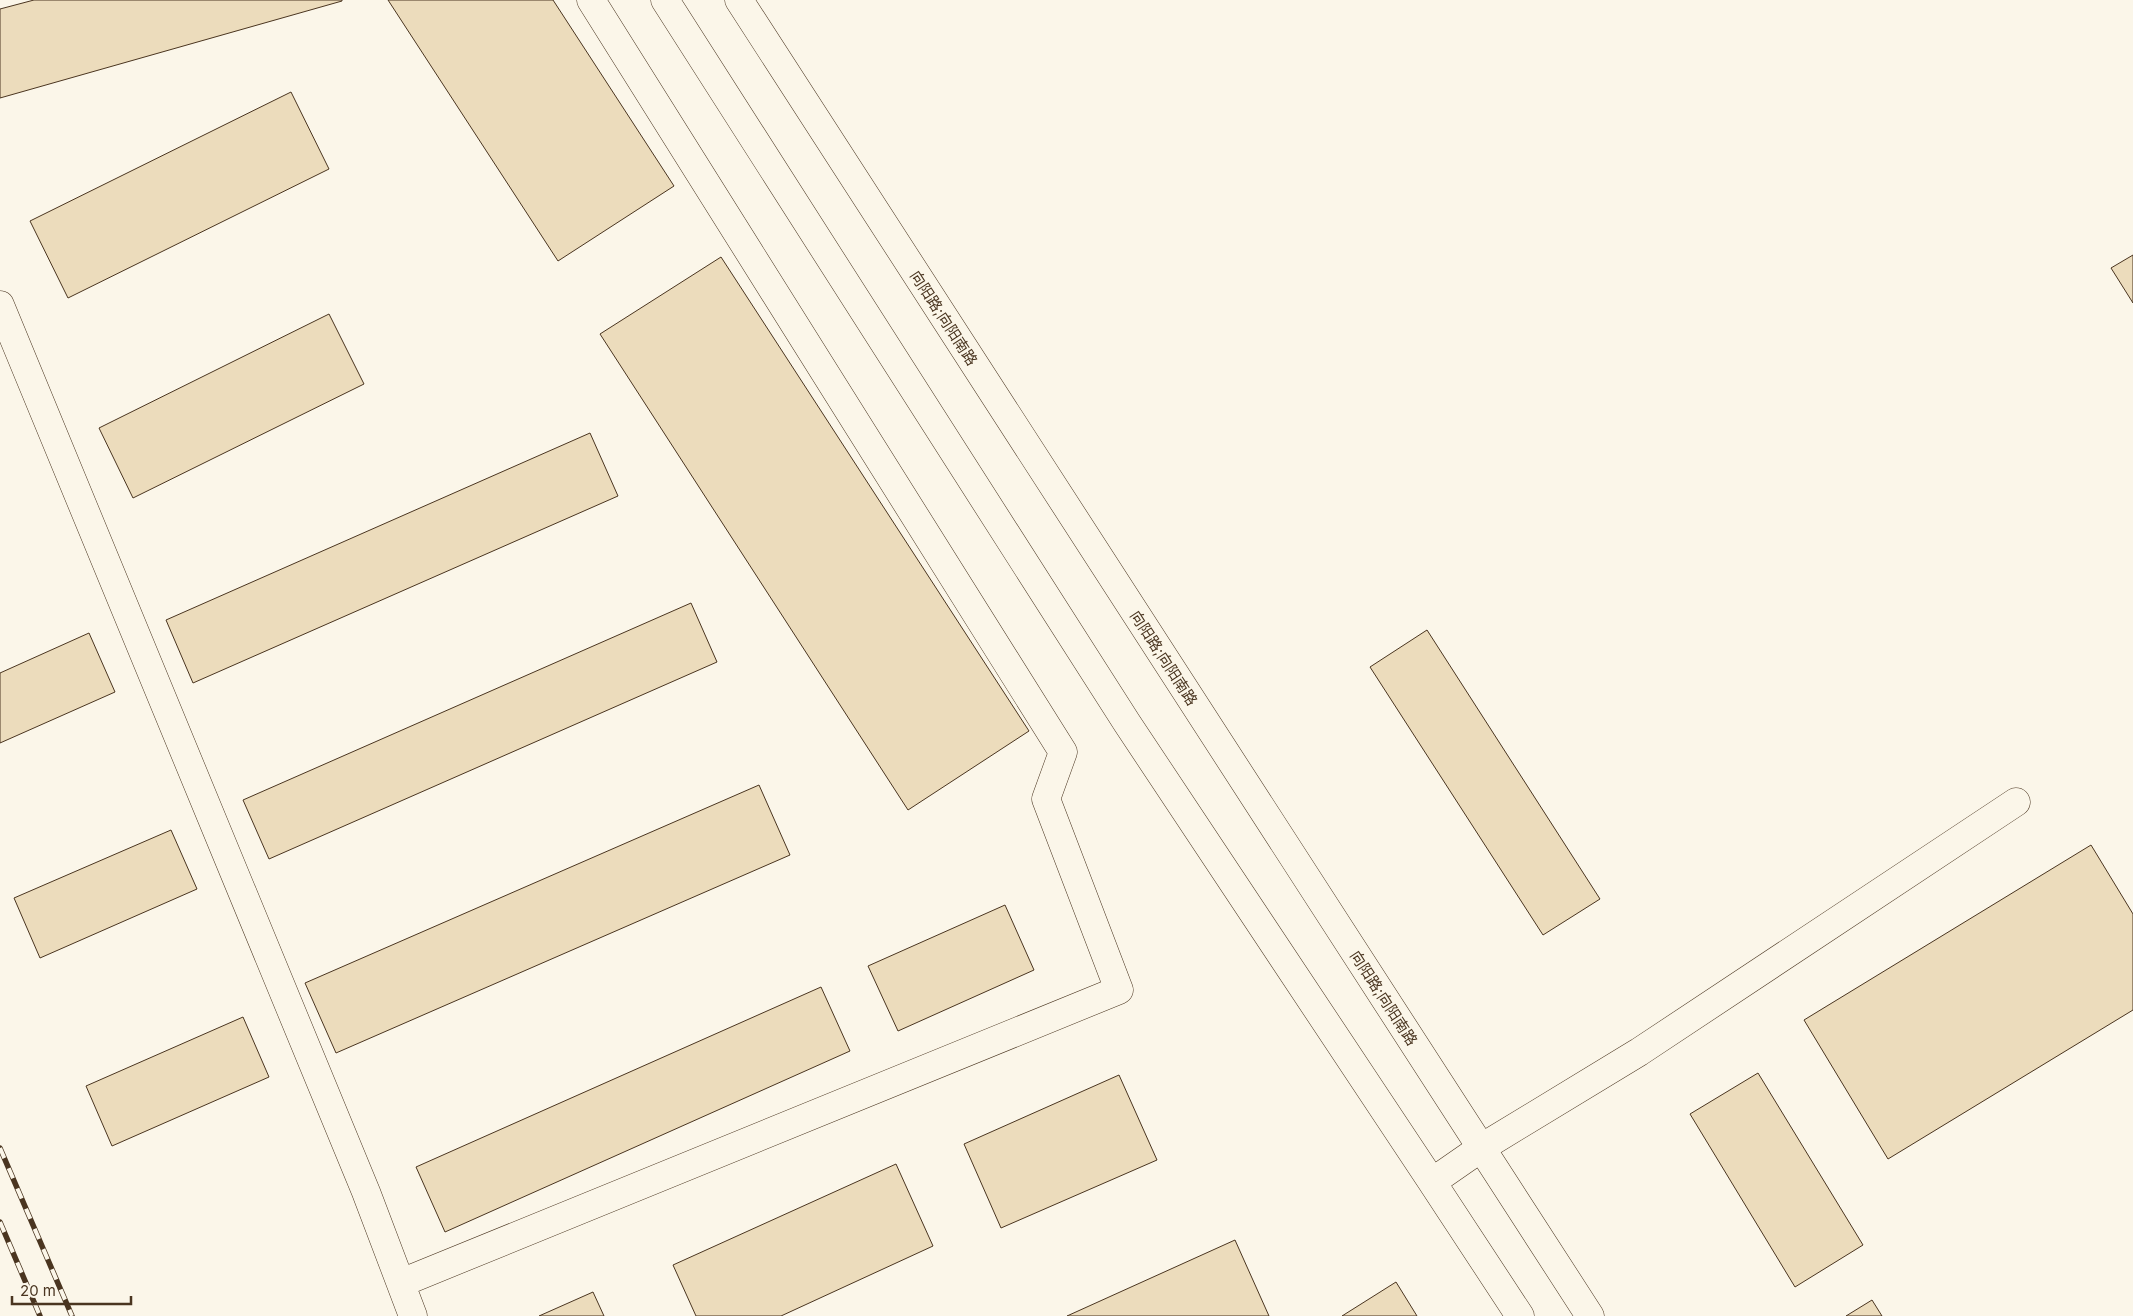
<svg xmlns="http://www.w3.org/2000/svg" width="2133" height="1316" font-family="Inter,'Noto Sans SC',sans-serif">
	<style>
		.building { fill: #ecdcbc; stroke: #4a3520 }
		.lines { fill: none; stroke-linecap: round; stroke-linejoin: round }
		.minor-casing { stroke: #4a3520; stroke-width: 29 }
		.major-casing { stroke: #4a3520; stroke-width: 29 }
		.minor { stroke: #fbf6e9; stroke-width: 28 }
		.major { stroke: #fbf6e9; stroke-width: 28 }
		.rail-casing { stroke: #4a3520; stroke-width: 5.5 }
		.rail { stroke: #fbf6e9; stroke-width: 4; stroke-dasharray: 11; stroke-linecap: butt }
		.labels { text-anchor: middle; dominant-baseline: central; stroke-width: 4; stroke-linejoin: round; paint-order: stroke }
		.street-label { font-size: 15px; fill: #4a3520; stroke: #fbf6e9 }
	</style>
	<rect width="100%" height="100%" fill="#fbf6e9"/>
	<path class="building" d="M34,0H342V1L0,98V9Z
		M388,0H553L674,186L558,261Z
		M291,92L329,169L68,298L30,221Z
		M2133,255V303L2111,268Z
		M721,257L1029,731L908,810L600,334Z
		M329,314L364,384L133,498L99,428Z
		M590,433L618,496L193,683L166,620Z
		M691,603L717,662L269,859L243,800Z
		M1427,630L1600,899L1543,935L1370,667Z
		M89,633L115,692L0,743V673Z
		M759,785L790,855L336,1053L305,983Z
		M171,830L197,889L40,958L14,898Z
		M2091,845L2133,914V1010L1888,1159L1804,1020Z
		M1005,905L1034,970L898,1031L868,966Z
		M821,987L850,1051L445,1232L416,1167Z
		M243,1017L269,1077L112,1146L86,1086Z
		M1758,1073L1863,1245L1795,1287L1690,1114Z
		M1119,1075L1157,1160L1001,1228L964,1144Z
		M896,1164L933,1246L781,1316H696L673,1265Z
		M1235,1240L1269,1316H1067Z
		M1396,1282L1417,1316H1342Z
		M593,1292L604,1316H539Z
		M1872,1300L1882,1316H1846Z"/>
	<g class="lines">
		<defs>
			<path id="minor" d="M665,0L1127,723L1432,1182L1481,1148L1639,1052L2016,802
				M0,305L366,1192L413,1316
				M1432,1182L1520,1316
				M401,1283L1119,990L1046,799L1063,752L591,0"/>
			<path id="major" d="M739,0L1590,1316"/>
		</defs>
		<use href="#minor" class="minor-casing"/>
		<use href="#major" class="major-casing"/>
		<use href="#minor" class="minor"/>
		<use href="#major" class="major"/>
		<defs>
			<path id="rail" d="M0,1148L72,1316
				M0,1222L40,1316"/>
		</defs>
		<use href="#rail" class="rail-casing"/>
		<use href="#rail" class="rail"/>
	</g>
	<g class="labels">
		<g class="street-label">
			<text transform="translate(944 318) rotate(57)">向阳路;向阳南路</text>
			<text transform="translate(1164 658) rotate(57)">向阳路;向阳南路</text>
			<text transform="translate(1384 998) rotate(57)">向阳路;向阳南路</text>
		</g>
	</g>
	<path d="M12 1296v8h119v-8" fill="none" stroke="#4a3520" stroke-width="2.5"/>
	<text x="20" y="1296" font-size="15" fill="#4a3520" stroke="#fbf6e9" stroke-width="4" paint-order="stroke">20 m</text>
</svg>
